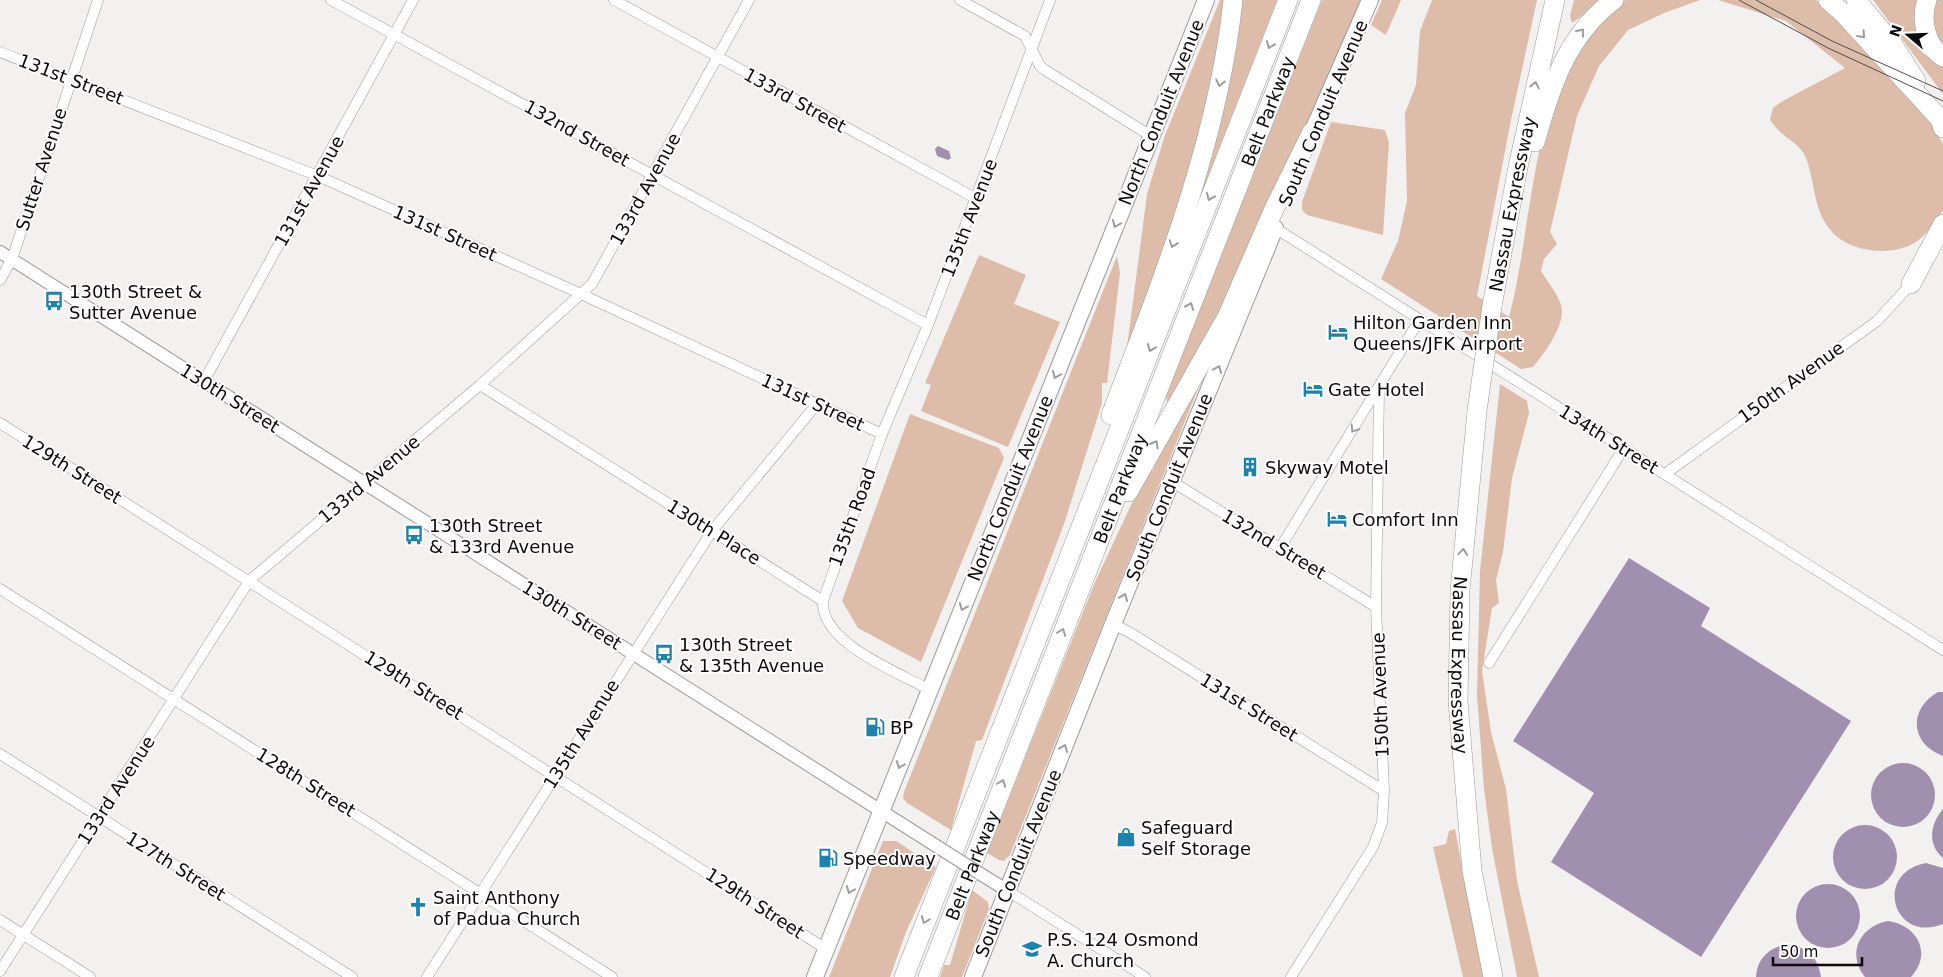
<svg xmlns="http://www.w3.org/2000/svg" width="1943" height="977" font-family="'DejaVu Sans',sans-serif">
	<style>
		.green { fill: #ddbca9 }
		.water { fill: #a08faf }
		.lines { fill: none; stroke-linecap: round; stroke-linejoin: round }
		.minor-casing { stroke: #9c999a; stroke-width: 11 }
		.tertiary-casing { stroke: #9c999a; stroke-width: 14 }
		.primary-casing { stroke: #9c999a; stroke-width: 18 }
		.motorway-casing { stroke: #9c999a; stroke-width: 20 }
		.minor { stroke: #fff; stroke-width: 10 }
		.tertiary { stroke: #fff; stroke-width: 12 }
		.primary { stroke: #fff; stroke-width: 16 }
		.motorway { stroke: #fff; stroke-width: 19 }
		.tram { stroke: #4e4c4d; stroke-width: 1 }
		.tertiary-bridge-casing { stroke: #9c999a; stroke-width: 14; stroke-linecap: butt }
		.motorway-bridge-casing { stroke: #9c999a; stroke-width: 20; stroke-linecap: butt }
		.tertiary-bridge { stroke: #fff; stroke-width: 12 }
		.motorway-bridge { stroke: #fff; stroke-width: 19 }
		.oneway { stroke: #9e9d9e }
		.labels { text-anchor: middle; dominant-baseline: central; stroke-width: 4; stroke-linejoin: round; paint-order: stroke }
		.street-label { font-size: 18px; fill: #0c0b0c; stroke: #fffdfe }
		.poi-label { font-size: 18px; fill: #0c0b0c; stroke: #fffdfe; text-anchor: start }
	</style>
	<rect width="100%" height="100%" fill="#f3f0f0"/>
	<path class="green" d="M1220,0H1277L1120,401L1147,194L1164,138Z
		M1322,0H1362L1222,312L1172,402H1167L1166,396Z
		M1382,0H1401L1386,35L1371,25Z
		M1432,0H1537L1511,120L1477,296L1509,317C1531,237 1533,94 1588,32C1599,20 1613,11 1625,0H1700L1664,13L1628,30L1599,66L1577,116L1550,232L1557,244L1544,259L1541,271C1547,281 1558,294 1561,305C1567,323 1544,354 1533,367L1521,369L1381,279L1398,241L1407,201L1405,113L1416,85L1420,31Z
		M1574,0H1605L1572,23L1570,16Z
		M1718,0H1816L1850,26L1929,120L1943,144V210C1937,221 1926,235 1916,242C1890,258 1845,252 1828,227C1813,206 1815,182 1806,158C1800,142 1777,135 1770,119L1773,108L1781,102L1845,68L1786,21Z
		M1873,0H1943V94Z
		M1331,122L1385,130L1389,143L1383,235L1307,215L1302,210V202Z
		M979,255L1026,275L1014,304L1060,322L1008,447L921,411L931,385L925,383Z
		M1117,256L1120,273L1107,383H1102V403L1064,524L982,740L976,741L951,830L907,803L903,798L904,792Z
		M1202,379L1010,855L1004,861L999,860L987,853L1095,582L1147,471L1153,470L1156,456Z
		M1500,384L1527,401L1529,413L1512,478L1503,552L1496,580L1499,603L1492,608L1482,671L1491,732L1506,789L1517,881L1539,977H1517L1492,848L1484,789L1477,695L1480,571Z
		M910,414L999,448L1004,458L921,662L858,628L842,601Z
		M1455,829L1483,977H1463L1433,847L1446,844L1449,831Z
		M883,841H896L936,867L906,932L890,977H829Z
		M972,890L988,902L989,909L962,977H940L944,965H950Z"/>
	<path class="water" d="M938,146L949,151L951,158L948,160L937,156L935,149Z
		M1629,558L1710,608L1701,626L1851,721L1701,957L1551,862L1594,793L1513,741Z
		M1938,692H1943V756C1910,744 1908,709 1938,692Z
		M1871 795a32 32 0 1 1 64 0a32 32 0 1 1-64 0Z
		M1943,809V858C1927,845 1930,824 1943,809Z
		M1833 857a32 32 0 1 1 64 0a32 32 0 1 1-64 0Z
		M1926,863L1943,868V924C1893,944 1873,873 1926,863Z
		M1796 916a32 32 0 1 1 64 0a32 32 0 1 1-64 0Z
		M1888,921C1917,925 1933,953 1911,977H1865C1846,954 1860,926 1888,921Z
		M1787,944C1807,947 1818,957 1821,977H1756C1757,958 1769,948 1787,944Z"/>
	<g class="lines">
		<defs>
			<path id="minor" d="M331,0L928,325
				M614,0L977,199
				M960,0L1025,36L1040,66L1045,70L1151,136
				M0,52L318,176L581,294L882,434
				M1275,228L1943,650
				M0,280L12,259L98,0
				M204,381L413,0
				M480,385L823,601
				M0,423L826,949
				M1665,474L1877,321L1911,284
				M1171,481L1376,607
				M1280,548L1420,319
				M0,589L612,977
				M1113,624L1129,632L1384,791
				M1489,663L1624,448
				M930,690C898,672 820,643 823,601L882,434L928,325L1050,0
				M0,754L352,977
				M1008,891L1145,977
				M0,920L90,977
				M0,971L249,581L480,385L592,284L749,0
				M427,977L712,531L817,404
				M1291,977L1373,847L1382,823L1384,791L1376,607L1379,388"/>
			<path id="tertiary" d="M0,252L930,842
				M979,873L1008,891"/>
			<path id="primary" d="M1307,144L1370,0
				M815,977L1206,0
				M973,977L1113,624L1275,228"/>
			<g id="motorway">
				<path d="M1828,0L1842,12L1940,119L1943,128"/>
				<path d="M1856,0L1892,43L1916,81"/>
				<path d="M1927,0C1920,19 1926,46 1943,57"/>
				<path d="M1535,142C1551,87 1566,36 1614,0"/>
				<path d="M1911,284L1943,224"/>
				<path id="s1" d="M1492,306L1518,167L1555,0"/>
				<path id="s2" d="M1477,411L1460,591L1458,701L1472,871L1493,977"/>
				<path d="M1111,415C1162,281 1218,143 1233,0"/>
				<path d="M1128,492L1227,317L1274,209L1312,132"/>
				<path d="M904,977L1288,0"/>
				<path id="s3" d="M928,977L1311,0"/>
			</g>
		</defs>
		<use href="#minor" class="minor-casing"/>
		<use href="#tertiary" class="tertiary-casing"/>
		<use href="#primary" class="primary-casing"/>
		<use href="#motorway" class="motorway-casing"/>
		<use href="#minor" class="minor"/>
		<use href="#tertiary" class="tertiary"/>
		<use href="#primary" class="primary"/>
		<use href="#motorway" class="motorway"/>
		<path class="tram" d="M1739,0L1828,48L1943,101
			M1756,0L1832,41L1943,91"/>
		<defs>
			<path id="tertiary-bridge" d="M930,842L979,873"/>
			<path id="motorway-bridge" d="M1477,411L1492,306"/>
		</defs>
		<use href="#tertiary-bridge" class="tertiary-bridge-casing"/>
		<use href="#motorway-bridge" class="motorway-bridge-casing"/>
		<use href="#tertiary-bridge" class="tertiary-bridge"/>
		<use href="#motorway-bridge" class="motorway-bridge"/>
	</g>
	<defs><path id="oneway-chevron" d="M-2-3.5L2.5 0L-2 3.5" fill="none" stroke-width="1.6" stroke-linecap="round" stroke-linejoin="round" transform="scale(1.25)"/></defs>
	<g class="oneway">
		<use href="#oneway-chevron" transform="translate(1581 32) rotate(-52)"/>
		<use href="#oneway-chevron" transform="translate(1862 35) rotate(48)"/>
		<use href="#oneway-chevron" transform="translate(1270 45) rotate(112)"/>
		<use href="#oneway-chevron" transform="translate(1220 83) rotate(102)"/>
		<use href="#oneway-chevron" transform="translate(1535 85) rotate(-78)"/>
		<use href="#oneway-chevron" transform="translate(1210 197) rotate(112)"/>
		<use href="#oneway-chevron" transform="translate(1116 224) rotate(112)"/>
		<use href="#oneway-chevron" transform="translate(1173 244) rotate(109)"/>
		<use href="#oneway-chevron" transform="translate(1190 306) rotate(-68)"/>
		<use href="#oneway-chevron" transform="translate(1151 348) rotate(112)"/>
		<use href="#oneway-chevron" transform="translate(1218 369) rotate(-67)"/>
		<use href="#oneway-chevron" transform="translate(1056 375) rotate(112)"/>
		<use href="#oneway-chevron" transform="translate(1354 429) rotate(122)"/>
		<use href="#oneway-chevron" transform="translate(1155 444) rotate(-60)"/>
		<use href="#oneway-chevron" transform="translate(1463 552) rotate(-85)"/>
		<use href="#oneway-chevron" transform="translate(1124 597) rotate(-68)"/>
		<use href="#oneway-chevron" transform="translate(963 607) rotate(112)"/>
		<use href="#oneway-chevron" transform="translate(1062 632) rotate(-69)"/>
		<use href="#oneway-chevron" transform="translate(1064 748) rotate(-68)"/>
		<use href="#oneway-chevron" transform="translate(900 765) rotate(111)"/>
		<use href="#oneway-chevron" transform="translate(1002 783) rotate(-69)"/>
		<use href="#oneway-chevron" transform="translate(850 890) rotate(112)"/>
		<use href="#oneway-chevron" transform="translate(925 920) rotate(111)"/>
	</g>
	<defs>
		<symbol id="bus-bare" viewBox="-9 -9 18 18"><path d="M-5-6H5V4H4V6H2V4H-2V6H-4V4H-5ZM-3.5-4V0h7V-4ZM-3.5 1.2v1.5H-2V1.2ZM2 1.2v1.5H3.5V1.2Z" fill="#1d82ac" stroke="#fffdfe" stroke-width="2.5" paint-order="stroke"/></symbol>
		<symbol id="hotel-bare" viewBox="-9 -9 18 18"><path d="M-6-4.5h1.5V1H6V5H4.5V3h-9V5H-6ZM-4 0a1.8 1.8 0 1 1 3.6 0ZM.5 0V-2.5h3Q6-2.5 6 0Z" fill="#1d82ac" stroke="#fffdfe" stroke-width="2.5" paint-order="stroke"/></symbol>
		<symbol id="building-bare" viewBox="-9 -9 18 18"><path d="M-4-6H4V6H1V3H-1V6H-4ZM-2.5-4.3h1.7v1.8h-1.7ZM.8-4.3h1.7v1.8H.8ZM-2.5-1h1.7V.8h-1.7ZM.8-1h1.7V.8H.8Z" fill="#1d82ac" stroke="#fffdfe" stroke-width="2.5" paint-order="stroke"/></symbol>
		<symbol id="fuel-bare" viewBox="-9 -9 18 18"><path d="M-5.5-6h7V0h2V4h1.3V-2.5L3-4.5l.8-.8L6-3V5H2.5V1h-1V6h-7ZM-4.2-4.7v3.2H.2V-4.7Z" fill="#1d82ac" stroke="#fffdfe" stroke-width="2.5" paint-order="stroke"/></symbol>
		<symbol id="shop-bare" viewBox="-9 -9 18 18"><path d="M-5-2.5h2.3a2.7 3.5 0 0 1 5.4 0H5L5.5 6h-11ZM-1.5-2.5h3a1.5 2.3 0 0 0-3 0Z" fill="#1d82ac" stroke="#fffdfe" stroke-width="2.5" paint-order="stroke"/></symbol>
		<symbol id="church-bare" viewBox="-9 -9 18 18"><path d="M-1.2-6h2.4v3.5h3.3v2.4h-3.3V6h-2.4V-.1h-3.3v-2.4h3.3Z" fill="#1d82ac" stroke="#fffdfe" stroke-width="2.5" paint-order="stroke"/></symbol>
		<symbol id="school-bare" viewBox="-9 -9 18 18"><path d="M0-5L7-2L0 1L-7-2ZM-4 1L0 2.5L4 1V4Q0 6-4 4Z" fill="#1d82ac" stroke="#fffdfe" stroke-width="2.5" paint-order="stroke"/></symbol>
	</defs>
	<g fill-rule="evenodd">
		<use href="#bus-bare" x="40" y="287" width="28" height="28"/>
		<use href="#hotel-bare" x="1324" y="318" width="28" height="28"/>
		<use href="#hotel-bare" x="1299" y="375" width="28" height="28"/>
		<use href="#building-bare" x="1236" y="453" width="28" height="28"/>
		<use href="#hotel-bare" x="1323" y="505" width="28" height="28"/>
		<use href="#bus-bare" x="400" y="521" width="28" height="28"/>
		<use href="#bus-bare" x="650" y="640" width="28" height="28"/>
		<use href="#fuel-bare" x="861" y="713" width="28" height="28"/>
		<use href="#shop-bare" x="1112" y="823" width="28" height="28"/>
		<use href="#fuel-bare" x="814" y="844" width="28" height="28"/>
		<use href="#church-bare" x="404" y="893" width="28" height="28"/>
		<use href="#school-bare" x="1018" y="935" width="28" height="28"/>
	</g>
	<g class="labels">
		<g class="street-label">
			<text transform="translate(71 79) rotate(21)">131st Street</text>
			<text transform="translate(795 100) rotate(29)">133rd Street</text>
			<text stroke="none"><textPath href="#s3" startOffset="930">Belt Parkway</textPath></text>
			<text transform="translate(1161 112) rotate(-68)">North Conduit Avenue</text>
			<text transform="translate(1323 113) rotate(-67)">South Conduit Avenue</text>
			<text transform="translate(577 133) rotate(29)">132nd Street</text>
			<text transform="translate(41 169) rotate(-72)">Sutter Avenue</text>
			<text transform="translate(645 189) rotate(-61)">133rd Avenue</text>
			<text transform="translate(309 191) rotate(-61)">131st Avenue</text>
			<text stroke="none"><textPath href="#s1" startOffset="104">Nassau Expressway</textPath></text>
			<text transform="translate(969 218) rotate(-69)">135th Avenue</text>
			<text transform="translate(445 233) rotate(24)">131st Street</text>
			<text transform="translate(1791 382) rotate(-36)">150th Avenue</text>
			<text transform="translate(230 398) rotate(32)">130th Street</text>
			<text transform="translate(813 402) rotate(25)">131st Street</text>
			<text transform="translate(1609 439) rotate(32)">134th Street</text>
			<text transform="translate(72 469) rotate(32)">129th Street</text>
			<text transform="translate(369 479) rotate(-40)">133rd Avenue</text>
			<text transform="translate(1169 487) rotate(-68)">South Conduit Avenue</text>
			<text transform="translate(1010 488) rotate(-68)">North Conduit Avenue</text>
			<text stroke="none"><textPath href="#s3" startOffset="525">Belt Parkway</textPath></text>
			<text transform="translate(852 517) rotate(-70)">135th Road</text>
			<text transform="translate(714 532) rotate(32)">130th Place</text>
			<text transform="translate(1274 544) rotate(31)">132nd Street</text>
			<text transform="translate(572 615) rotate(32)">130th Street</text>
			<text stroke="none"><textPath href="#s2" startOffset="255">Nassau Expressway</textPath></text>
			<text transform="translate(414 685) rotate(32)">129th Street</text>
			<text transform="translate(1380 695) rotate(-92)">150th Avenue</text>
			<text transform="translate(1249 707) rotate(32)">131st Street</text>
			<text transform="translate(581 734) rotate(-58)">135th Avenue</text>
			<text transform="translate(306 782) rotate(32)">128th Street</text>
			<text transform="translate(116 790) rotate(-57)">133rd Avenue</text>
			<text transform="translate(1018 863) rotate(-68)">South Conduit Avenue</text>
			<text stroke="none"><textPath href="#s3" startOffset="120">Belt Parkway</textPath></text>
			<text transform="translate(176 866) rotate(32)">127th Street</text>
			<text transform="translate(755 903) rotate(33)">129th Street</text>
		</g>
		<g class="poi-label">
			<text x="69" y="291">130th Street &amp;<tspan x="69" dy="21">Sutter Avenue</tspan></text>
			<text x="1353" y="322">Hilton Garden Inn<tspan x="1353" dy="21">Queens/JFK Airport</tspan></text>
			<text x="1328" y="389">Gate Hotel</text>
			<text x="1265" y="467">Skyway Motel</text>
			<text x="1352" y="519">Comfort Inn</text>
			<text x="429" y="525">130th Street<tspan x="429" dy="21">&amp; 133rd Avenue</tspan></text>
			<text x="679" y="644">130th Street<tspan x="679" dy="21">&amp; 135th Avenue</tspan></text>
			<text x="890" y="727">BP</text>
			<text x="1141" y="827">Safeguard<tspan x="1141" dy="21">Self Storage</tspan></text>
			<text x="843" y="858">Speedway</text>
			<text x="433" y="897">Saint Anthony<tspan x="433" dy="21">of Padua Church</tspan></text>
			<text x="1047" y="939">P.S. 124 Osmond<tspan x="1047" dy="21">A. Church</tspan></text>
		</g>
	</g>
	<g transform="translate(1908 35) rotate(289)" stroke="#fffdfe" stroke-width="4" paint-order="stroke">
	<path d="M0-4L9 19L0 12L-9 19Z" fill="#0c0b0c"/>
	<text y="-8" font-size="14" font-weight="bold" text-anchor="middle" fill="#0c0b0c">N</text>
	</g>
	<path d="M1773 957v8h89v-8" fill="none" stroke="#0c0b0c" stroke-width="2.5"/>
	<text x="1780" y="957" font-size="15" fill="#0c0b0c" stroke="#fffdfe" stroke-width="4" paint-order="stroke">50 m</text>
</svg>
